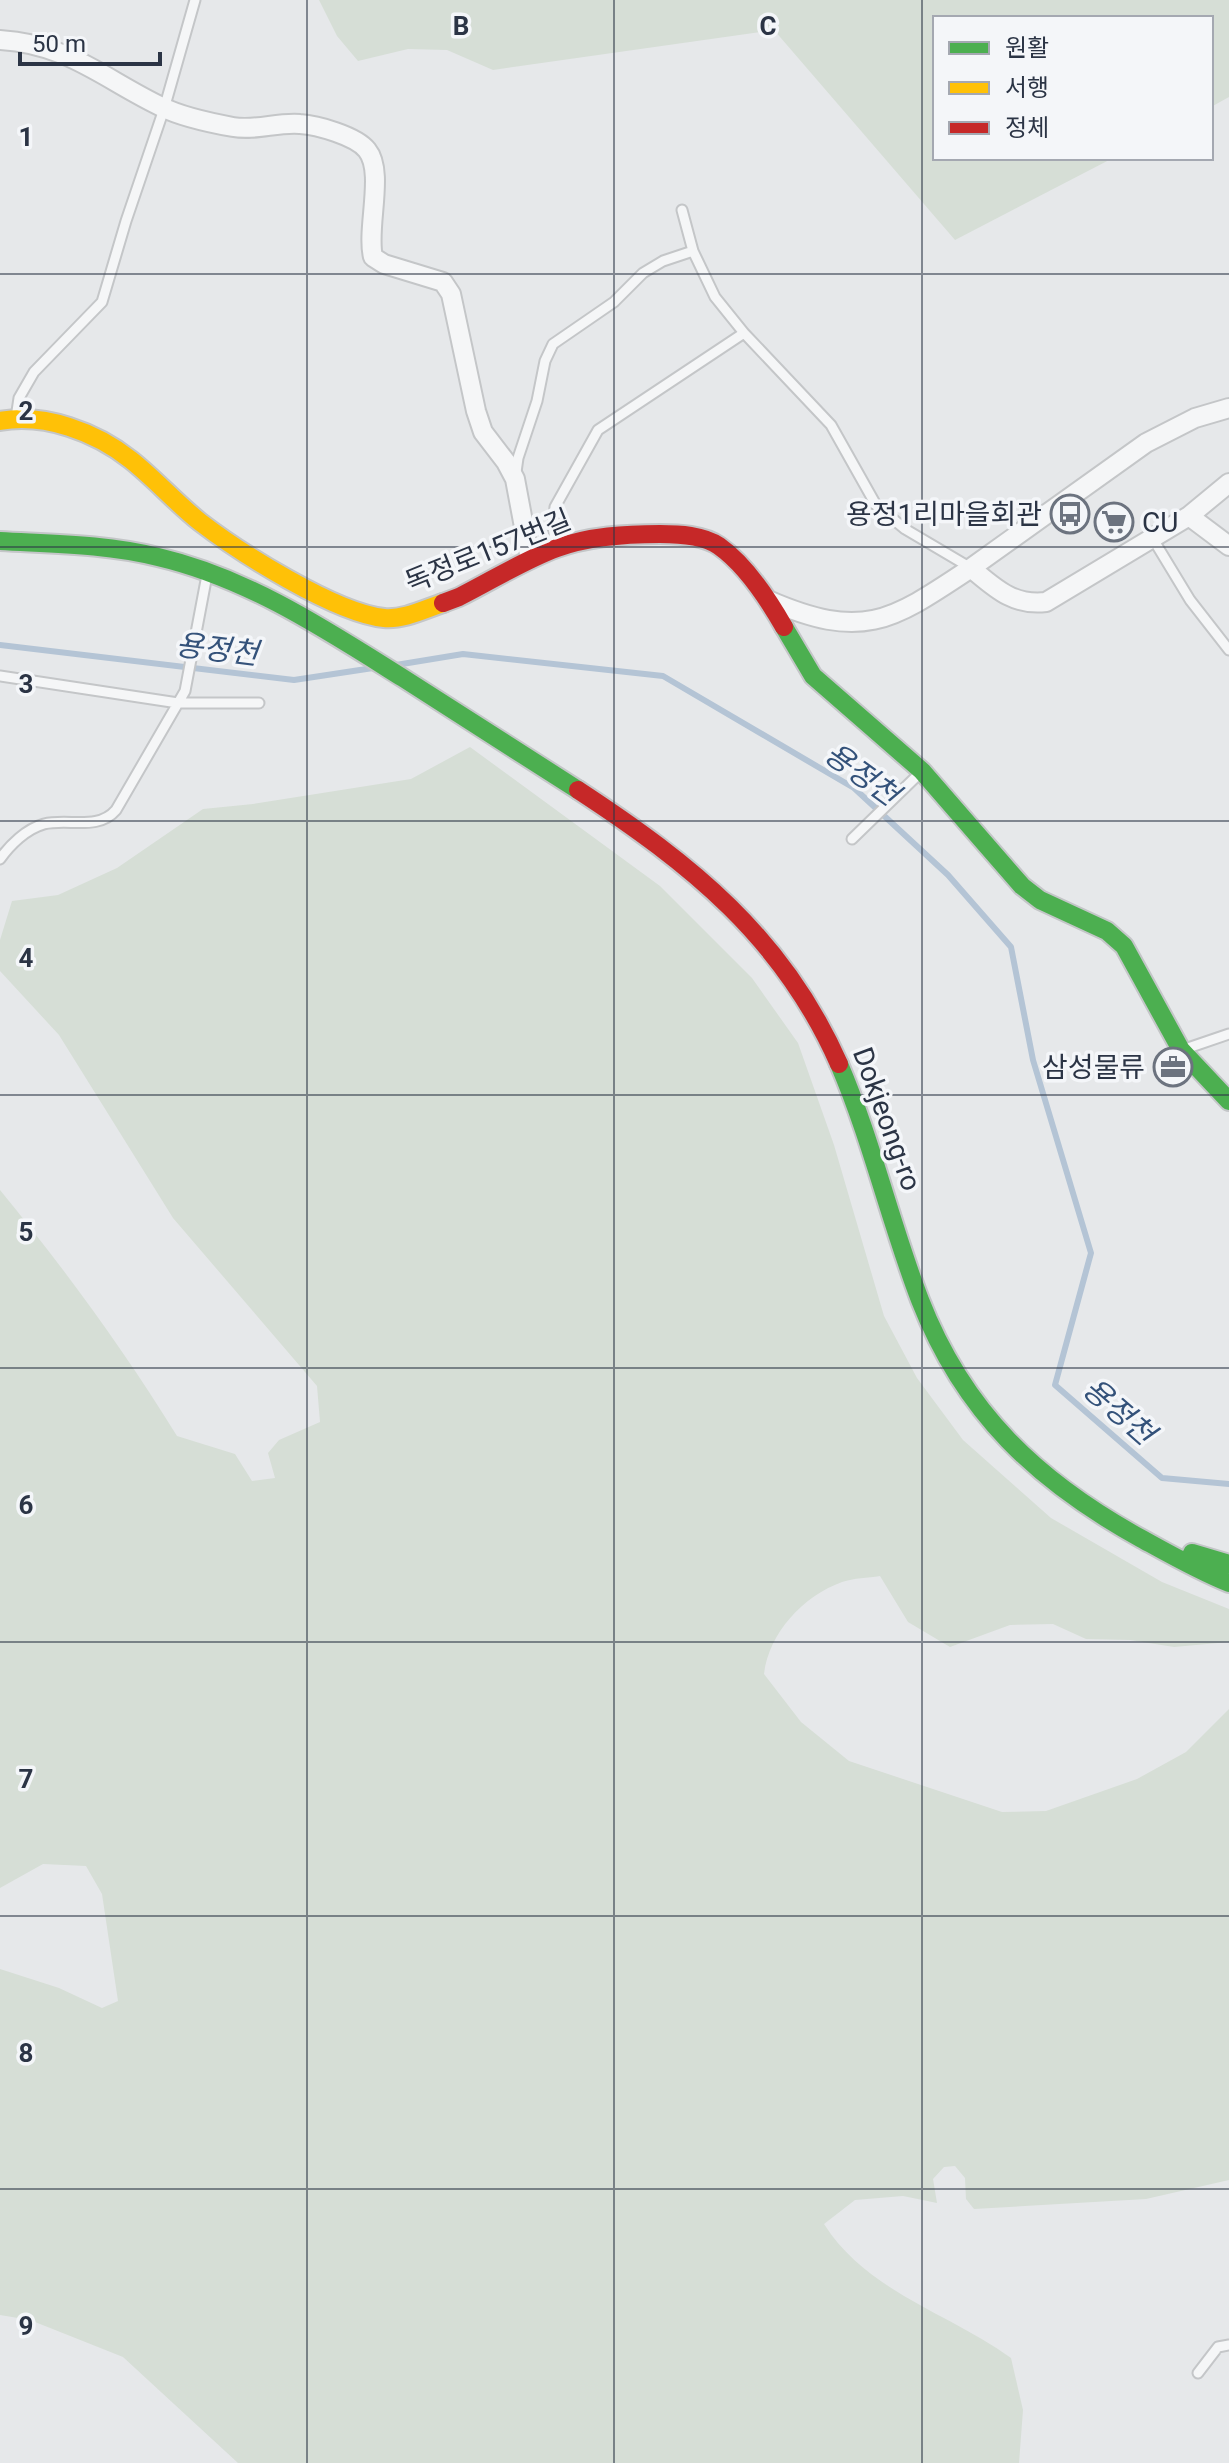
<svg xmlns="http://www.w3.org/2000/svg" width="1229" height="2463" font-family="Roboto,'Noto Sans KR',sans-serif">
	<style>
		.green { fill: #d6ded6 }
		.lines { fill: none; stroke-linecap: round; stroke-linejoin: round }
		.stream { stroke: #b4c4d5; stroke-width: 6 }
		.lane-casing { stroke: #c4c6c8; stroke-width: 13 }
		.street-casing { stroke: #c4c6c8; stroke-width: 22 }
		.fast-casing { stroke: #c4c6c8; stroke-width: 22 }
		.slow-casing { stroke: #c4c6c8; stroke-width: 22 }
		.jam-casing { stroke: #c4c6c8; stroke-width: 22 }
		.lane { stroke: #f5f6f7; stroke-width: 9 }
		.street { stroke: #f5f6f7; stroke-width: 18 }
		.fast { stroke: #4caf50; stroke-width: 18 }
		.slow { stroke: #ffc107; stroke-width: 18 }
		.jam { stroke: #c62828; stroke-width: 18 }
		.grid { fill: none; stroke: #2b3445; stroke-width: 2; stroke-opacity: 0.55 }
		.labels { text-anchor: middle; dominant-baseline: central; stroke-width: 7; stroke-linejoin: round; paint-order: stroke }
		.poi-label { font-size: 28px; fill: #2b3445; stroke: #f4f6f9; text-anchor: end }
		.street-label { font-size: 28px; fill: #2b3445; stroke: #f4f6f9 }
		.water-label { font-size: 30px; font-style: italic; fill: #34527a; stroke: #f4f6f9 }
		.grid-label { font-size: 26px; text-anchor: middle; font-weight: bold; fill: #2b3445; stroke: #f4f6f9; stroke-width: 7; stroke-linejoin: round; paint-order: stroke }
	</style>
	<rect width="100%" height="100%" fill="#e6e8ea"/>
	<path class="green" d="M319,0H1229V97L1211,107V18H935V158H1113L955,240L774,30L493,70L447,50L408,49L358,61L337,36Z
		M470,747L660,886L752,978L798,1043L834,1145L884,1316L917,1378L963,1440L1051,1518L1162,1582L1229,1609V1642L1174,1647L1130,1640L1086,1639L1053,1624L1010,1625L950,1647L908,1622L880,1576C868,1578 854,1578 842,1582C803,1596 769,1633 764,1674L801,1722L849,1761L1002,1812L1046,1811L1137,1779L1186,1752L1229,1709V2180L1146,2199L974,2209L966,2199L965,2178L955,2166L944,2167L933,2179L937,2203L903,2196L855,2200L824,2224C867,2292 949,2313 1011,2358L1023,2410L1019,2463H238L123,2357L30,2320L0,2315V1969L59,1988L102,2008L118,2001L102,1894L86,1866L43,1864L0,1888V1190C64,1268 124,1350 177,1436L235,1454L252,1481L275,1478L268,1453L279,1440L320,1422L317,1386L173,1218L59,1035L0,971V940L12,901L58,895L117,868L203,809L253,804L411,779Z"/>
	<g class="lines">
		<path class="stream" d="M0,645L294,680L373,668
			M396,665L463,654L663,676L854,788L948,875L1011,947L1033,1060L1091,1253L1055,1385L1162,1478L1229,1484"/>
		<defs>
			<path id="lane" d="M682,210L693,251L715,297L744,333L831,425L876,505L905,529L971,568
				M16,418L19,398L34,372L102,302L126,221L164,109L195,0
				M516,472L518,458L537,401L545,361L553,344L614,302L643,273L663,261L693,251
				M1153,539L1190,600L1229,650
				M556,548L553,526L555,507L598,430L744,333
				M0,676L178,703H259
				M852,839L922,771
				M0,859C10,845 26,829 44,824C68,818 98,831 116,810L185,691L207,575
				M1185,1049L1229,1034
				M1198,2373L1218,2347L1229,2345"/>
			<path id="street" d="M0,40C69,44 105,80 162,107C182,117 211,123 233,127C256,131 277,122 300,124C317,125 356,136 367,150C385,172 366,228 373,257L384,264L443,282L451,294L476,411L483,432L506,462L515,479L530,559
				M1189,516L1229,546
				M971,568L1146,443L1195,418L1229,408
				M768,600C863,641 890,622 971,568C995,588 1013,606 1046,602L1189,516L1229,483"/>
			<path id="fast" d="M0,541C53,544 106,544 158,557C248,578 325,629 403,678C461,715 519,752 578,790
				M784,627L813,676L922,771L1022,886L1040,900L1107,931L1124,946L1181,1050L1229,1101
				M839,1064C872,1141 890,1222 920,1300C964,1413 1038,1482 1142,1539C1171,1555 1199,1571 1229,1583
				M1192,1553L1229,1564"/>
			<path id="slow" d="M0,421C45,413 96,432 131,460C155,479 176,503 200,522C239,552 335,613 384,618C403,620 425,609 443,603"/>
			<path id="jam" d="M443,603L459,597C491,581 524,560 557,548C590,536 626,534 660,534C679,534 703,535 719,546C746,565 768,599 784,627
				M578,790C691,864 783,937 839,1064"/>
		</defs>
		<use href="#lane" class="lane-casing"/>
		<use href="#street" class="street-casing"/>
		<use href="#fast" class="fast-casing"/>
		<use href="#slow" class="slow-casing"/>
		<use href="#jam" class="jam-casing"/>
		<use href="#lane" class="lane"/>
		<use href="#street" class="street"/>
		<use href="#fast" class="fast"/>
		<use href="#slow" class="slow"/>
		<use href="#jam" class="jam"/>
	</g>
	<path class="grid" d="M307,0V2463M614,0V2463M922,0V2463M0,274H1229M0,547H1229M0,821H1229M0,1095H1229M0,1368H1229M0,1642H1229M0,1916H1229M0,2189H1229"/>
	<defs>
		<symbol id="bus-ring" viewBox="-11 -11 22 22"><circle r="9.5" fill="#f4f6f9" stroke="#6c737f" stroke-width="1.5"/><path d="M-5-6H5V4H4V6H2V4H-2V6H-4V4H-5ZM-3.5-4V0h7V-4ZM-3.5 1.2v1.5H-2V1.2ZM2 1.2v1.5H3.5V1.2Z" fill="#6c737f"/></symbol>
		<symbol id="supermarket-ring" viewBox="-11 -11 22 22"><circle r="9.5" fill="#f4f6f9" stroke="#6c737f" stroke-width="1.5"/><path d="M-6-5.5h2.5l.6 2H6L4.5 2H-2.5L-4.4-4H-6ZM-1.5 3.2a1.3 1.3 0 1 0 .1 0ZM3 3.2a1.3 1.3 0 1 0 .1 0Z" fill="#6c737f"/></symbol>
		<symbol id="office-ring" viewBox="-11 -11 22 22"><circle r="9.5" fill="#f4f6f9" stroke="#6c737f" stroke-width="1.5"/><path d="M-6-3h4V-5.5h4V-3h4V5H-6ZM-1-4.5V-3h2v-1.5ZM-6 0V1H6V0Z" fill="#6c737f"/></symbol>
	</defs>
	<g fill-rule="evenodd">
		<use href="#bus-ring" x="1048" y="492" width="44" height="44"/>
		<use href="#supermarket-ring" x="1092" y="500" width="44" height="44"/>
		<use href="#office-ring" x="1151" y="1045" width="44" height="44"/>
	</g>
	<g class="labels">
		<g class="poi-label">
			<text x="1042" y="514">용정1리마을회관</text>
			<text x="1142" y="522" text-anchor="start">CU</text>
			<text x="1145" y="1067">삼성물류</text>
		</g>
		<g class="street-label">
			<text transform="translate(488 551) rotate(-22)">독정로157번길</text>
			<text transform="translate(887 1119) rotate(70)">Dokjeong-ro</text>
		</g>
		<g class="water-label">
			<text transform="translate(217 649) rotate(7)">용정천</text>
			<text transform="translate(862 774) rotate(36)">용정천</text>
			<text transform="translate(1119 1411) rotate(41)">용정천</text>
		</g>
	</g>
	<g class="grid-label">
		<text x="461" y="35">B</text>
		<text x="768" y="35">C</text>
		<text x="26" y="146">1</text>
		<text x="26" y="420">2</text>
		<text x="26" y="693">3</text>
		<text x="26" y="967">4</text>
		<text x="26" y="1241">5</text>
		<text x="26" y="1514">6</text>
		<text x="26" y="1788">7</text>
		<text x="26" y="2062">8</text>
		<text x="26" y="2335">9</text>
	</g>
	<rect x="933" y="16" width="280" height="144" fill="#f4f6f9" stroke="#a4a8b1" stroke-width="2"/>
	<rect x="949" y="42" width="40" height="12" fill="#4caf50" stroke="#a4a8b1" stroke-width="2"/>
	<text x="1005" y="56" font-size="24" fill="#2b3445">원활</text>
	<rect x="949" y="82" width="40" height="12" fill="#ffc107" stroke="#a4a8b1" stroke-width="2"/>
	<text x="1005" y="96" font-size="24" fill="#2b3445">서행</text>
	<rect x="949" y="122" width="40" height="12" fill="#c62828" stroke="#a4a8b1" stroke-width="2"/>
	<text x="1005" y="136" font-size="24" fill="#2b3445">정체</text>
	<path d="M20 52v12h140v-12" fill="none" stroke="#2b3445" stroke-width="4"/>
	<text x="32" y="52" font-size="24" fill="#2b3445" stroke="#f4f6f9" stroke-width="6" paint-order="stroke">50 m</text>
</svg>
